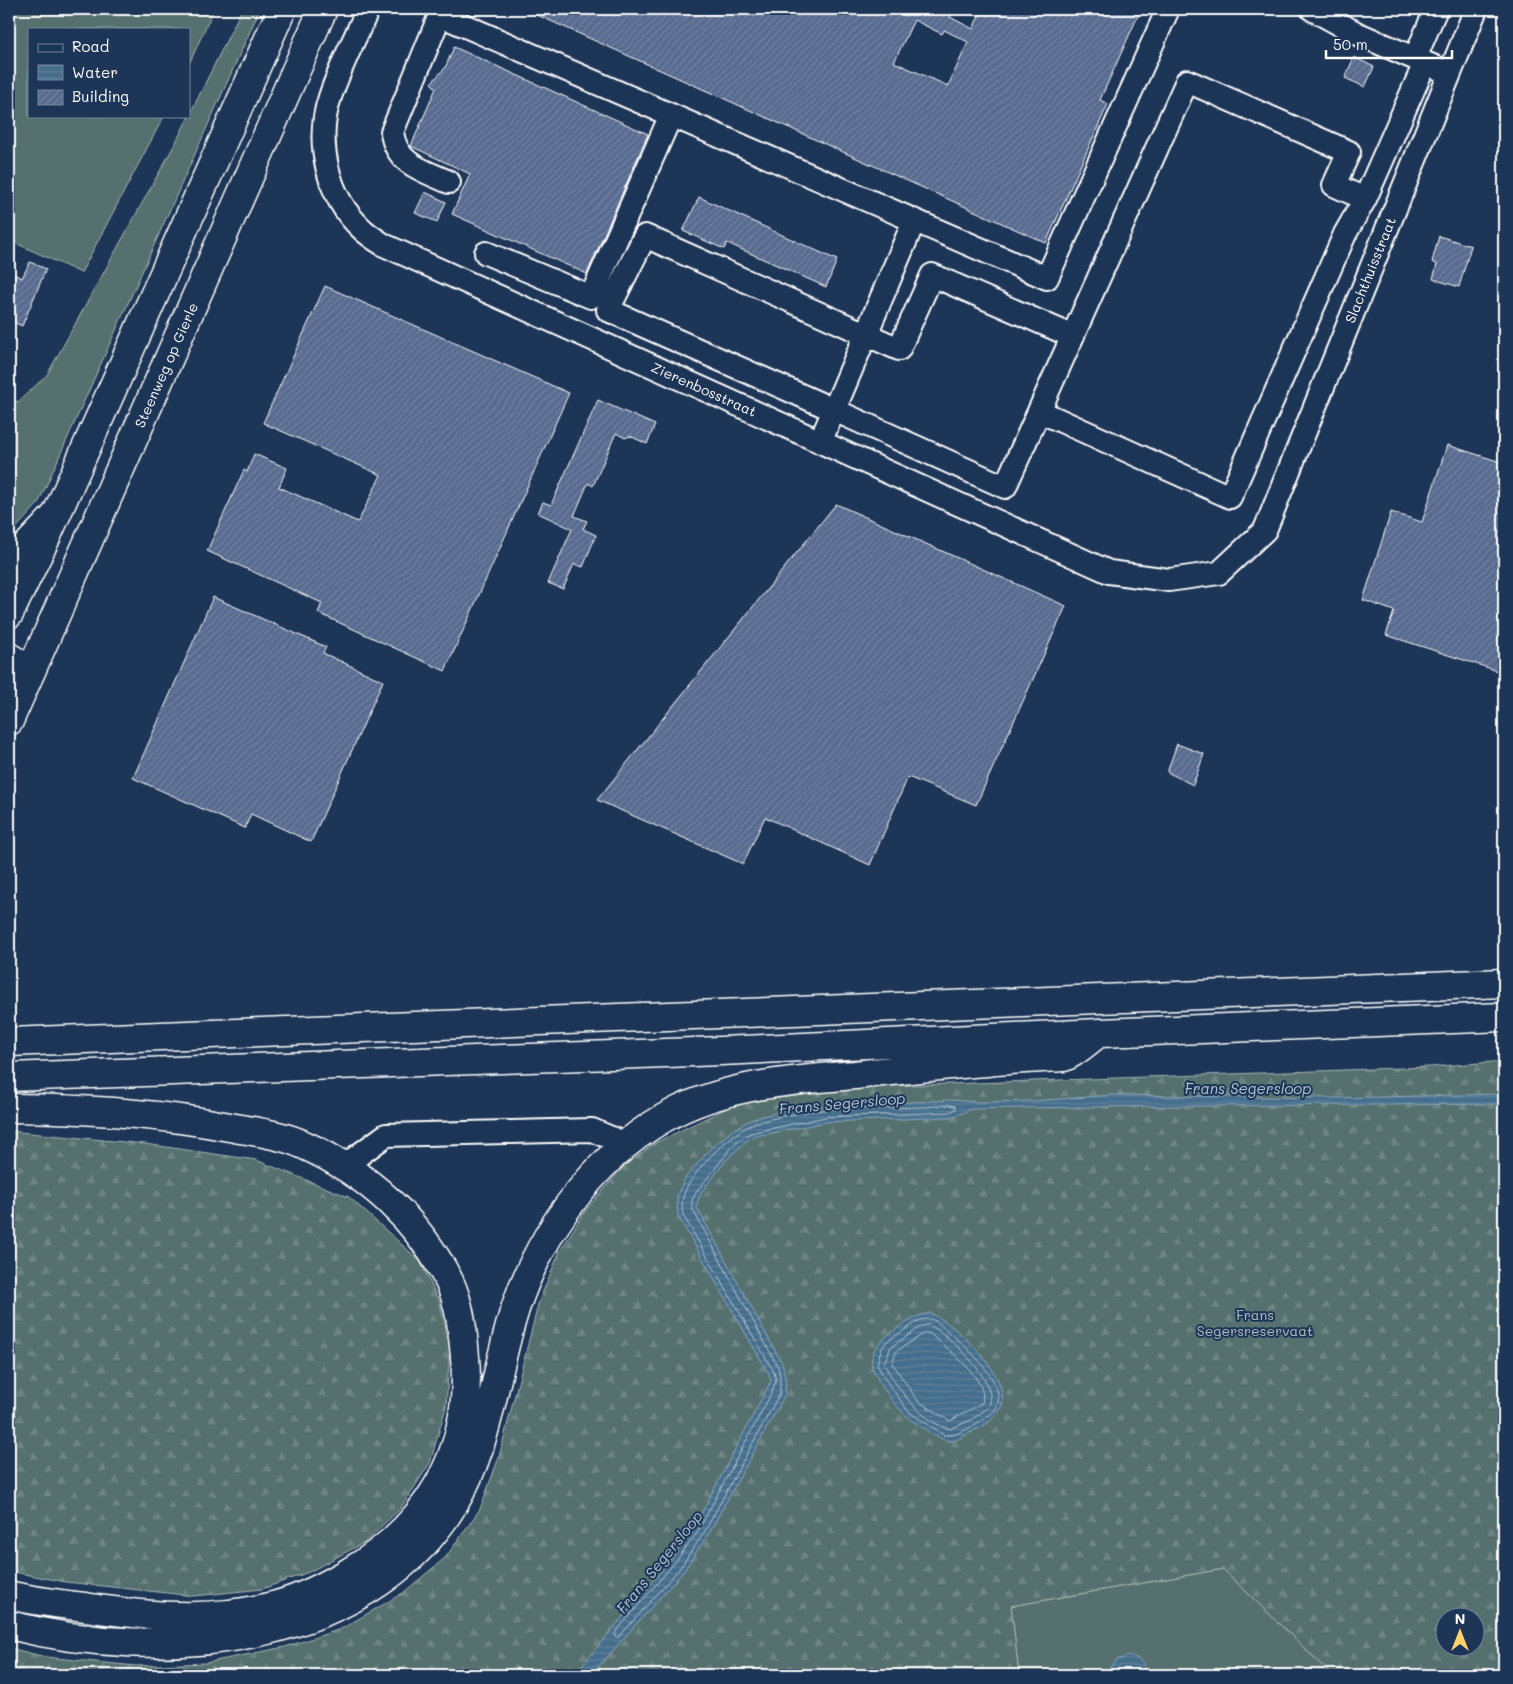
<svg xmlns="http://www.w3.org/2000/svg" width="1513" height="1684" font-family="Mali,sans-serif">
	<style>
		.grass { fill: #55706e; stroke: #aab8b6 }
		.forest { fill: url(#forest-firs); stroke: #aab8b6; fill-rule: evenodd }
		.water { fill: url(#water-rules); stroke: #8fa7ba }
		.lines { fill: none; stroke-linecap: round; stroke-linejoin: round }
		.shore { stroke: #b4c5d1; stroke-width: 1 }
		.building { fill: url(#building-hatch); stroke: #fff; fill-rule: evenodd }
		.minor-casing { stroke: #fff; stroke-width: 26 }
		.major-casing { stroke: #fff; stroke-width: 31 }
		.highway-casing { stroke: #fff; stroke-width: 31 }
		.minor { stroke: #1d3557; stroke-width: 22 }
		.major { stroke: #1d3557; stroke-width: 28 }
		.highway { stroke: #1d3557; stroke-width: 28 }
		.labels { text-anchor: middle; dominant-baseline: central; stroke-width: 4; stroke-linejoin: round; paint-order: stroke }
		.street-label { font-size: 14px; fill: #fff; stroke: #1d3557 }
		.park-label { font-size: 14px; fill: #b2bfbe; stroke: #1d3557 }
		.water-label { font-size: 15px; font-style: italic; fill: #b4c5d1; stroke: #1d3557 }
	</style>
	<defs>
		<pattern id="forest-firs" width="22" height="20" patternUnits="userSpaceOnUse" patternTransform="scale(1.25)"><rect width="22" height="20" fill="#55706e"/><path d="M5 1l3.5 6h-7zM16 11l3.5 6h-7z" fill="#6e8584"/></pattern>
		<pattern id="water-rules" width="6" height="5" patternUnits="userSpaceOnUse" patternTransform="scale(1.25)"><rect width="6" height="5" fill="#446d8c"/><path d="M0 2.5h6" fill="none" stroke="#60839d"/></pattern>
		<pattern id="building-hatch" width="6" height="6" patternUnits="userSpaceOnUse" patternTransform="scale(1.25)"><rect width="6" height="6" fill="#586b8f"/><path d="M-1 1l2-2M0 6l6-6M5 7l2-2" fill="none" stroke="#7181a0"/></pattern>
	</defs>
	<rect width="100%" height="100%" fill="#1d3557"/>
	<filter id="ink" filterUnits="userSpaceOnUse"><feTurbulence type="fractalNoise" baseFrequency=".02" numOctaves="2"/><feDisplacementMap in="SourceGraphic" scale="10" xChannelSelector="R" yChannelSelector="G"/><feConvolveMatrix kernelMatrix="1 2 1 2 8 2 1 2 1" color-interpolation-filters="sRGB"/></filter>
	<g filter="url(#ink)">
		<path class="grass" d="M9,9H214L189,64V29H29V116H164L81,273L9,240Z
			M242,9H260L38,504L9,536V399L18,402L47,375L176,142Z
			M1223,1569L1332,1675H1019L1011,1606Z"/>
		<path class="forest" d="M1504,1061V1673L1496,1675H1332L1223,1569L1011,1606L1019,1675H9V1648L46,1657L136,1666L205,1663L285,1647L341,1629L403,1593L446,1557L480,1509L499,1457L539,1301L560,1251L585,1211L622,1168L655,1143L735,1104L861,1087L1430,1067ZM1446,1616H1476V1646H1446Z
			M9,1131L145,1144L256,1160L349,1197L420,1261L440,1303L450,1347L446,1407L430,1463L401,1508L365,1542L309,1572L262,1589L194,1596L66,1582L9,1571Z"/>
		<path class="water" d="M1504,1094V1104C1327,1106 1149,1105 972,1109L952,1117L827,1122L751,1137L727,1159L701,1193L696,1206L783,1365L786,1384L785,1395L709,1533L684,1571L591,1675H574L672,1558L692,1531L771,1381L769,1374L678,1216L677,1196L680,1189L685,1178L711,1148L730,1132L750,1120L791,1108L950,1100L979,1102L1034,1101L1113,1095L1337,1098Z
			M930,1313C955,1323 1013,1377 1001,1408C997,1418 983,1427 973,1431C966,1434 959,1440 952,1441C943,1443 913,1422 906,1416C896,1407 874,1378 872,1365C869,1349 885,1337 896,1329C908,1322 916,1315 930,1313Z
			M1128,1656C1140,1657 1146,1664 1146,1675H1102L1117,1660Z"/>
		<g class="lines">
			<path class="shore" d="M949,1105L955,1106L956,1109L950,1112L826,1117L750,1133L736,1142L697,1191L692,1200V1208L778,1367L780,1376V1393L705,1531L680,1568L619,1637H616L615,1633L676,1561L697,1533L772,1392L776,1380L774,1372L683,1215C679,1195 689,1182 701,1167C715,1151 730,1136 750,1125C757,1121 767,1120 775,1118C832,1103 892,1111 949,1105Z
				M930,1319L936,1321C954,1337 1013,1382 995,1410C991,1415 984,1418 979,1422C970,1428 955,1437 944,1435L909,1412L885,1379L877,1364L881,1350L886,1342L920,1320Z
				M929,1325C949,1334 1002,1384 988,1408L971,1420L950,1429C924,1424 895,1387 884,1363L891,1347L922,1326Z
				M925,1333H929C945,1347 990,1379 982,1403L950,1421L918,1401L892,1363L896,1352Z"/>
		</g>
		<path class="building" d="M524,9H954L950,17L973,29L982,9H1141L1100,100L1108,104L1046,243ZM914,20L942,34L944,30L968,42L948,86L894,62Z
			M454,47L648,134L587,274L452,214L470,174L411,146L436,88L431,83L445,68Z
			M1354,57L1374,67L1365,87L1345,78Z
			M425,192L446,202L437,222L415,213Z
			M699,197L837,260L826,287L727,243L724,249L683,231Z
			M1439,236L1471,246L1459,287L1433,279L1437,264L1432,262Z
			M30,262L46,269L22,326L9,320V272L22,278Z
			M325,286L569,393L445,671L318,613L322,603L207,551L244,470L247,472L254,454L287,468L279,487L358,522L381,475L263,423Z
			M598,400L655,425L647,444L630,436L625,438L616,433L593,486L588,483L574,516L587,521L583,529L596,535L583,567L574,564L563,589L548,583L572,529L538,513L543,502L551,505Z
			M1447,445L1504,463V673L1386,635L1394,611L1363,600L1391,512L1422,522Z
			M836,504L1066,606L976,805L908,777L870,865L765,817L743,864L597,800Z
			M213,597L326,647L323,653L383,681L311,842L251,814L245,828L133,778Z
			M1177,744L1204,754L1193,785L1167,772Z"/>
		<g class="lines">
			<defs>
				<path id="minor" d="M368,9C355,38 340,67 330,97C315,141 327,197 362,229C368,235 376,240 384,245L1109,572L1169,580L1219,573L1265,530L1476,9
					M443,9L440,15L1047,278L1168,9
					M1312,9L1356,33L1437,68
					M440,15L392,132C396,164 422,170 449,182
					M1415,58L1436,9
					M914,221L834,410L1005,487L1187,81L1349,152L1334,185L1365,199L1425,63
					M486,253L591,297L671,115
					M1039,411L1230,497L1345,234L1365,199
					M820,442L834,410L608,310L645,236L899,349L932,275L1072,336
					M344,1166L386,1135L592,1130L625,1144"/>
				<path id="major" d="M9,614L45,540L282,9
					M9,721L323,9"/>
				<path id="highway" d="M9,561L21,552L55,516
					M9,657L31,671
					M9,1042L1504,983
					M9,1077L721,1051L1100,1033L1504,1017
					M9,1108C85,1109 159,1113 235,1128C257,1132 283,1135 304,1145C367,1173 418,1220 449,1281C460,1303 463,1333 465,1357C473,1453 427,1527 346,1574C322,1588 296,1601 269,1607C209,1622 146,1616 85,1607C60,1604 34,1601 9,1595
					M9,1625C163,1664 382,1648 463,1487C491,1431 496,1366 516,1306C543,1227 601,1149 677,1111C732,1084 795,1080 855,1075C899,1070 943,1065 987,1062C1006,1060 1024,1059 1043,1058C1049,1057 1058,1058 1064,1057C1076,1053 1088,1040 1099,1033"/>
			</defs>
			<use href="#minor" class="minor-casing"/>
			<use href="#major" class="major-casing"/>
			<use href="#highway" class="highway-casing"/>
			<use href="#minor" class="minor"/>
			<use href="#major" class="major"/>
			<use href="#highway" class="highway"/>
		</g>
	</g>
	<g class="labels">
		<g class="street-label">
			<text transform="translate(1370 270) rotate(-68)">Slachthuisstraat</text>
			<text transform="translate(166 365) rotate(-66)">Steenweg op Gierle</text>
			<text transform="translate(704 389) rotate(24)">Zierenbosstraat</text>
		</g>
		<g class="park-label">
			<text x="1255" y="1314">Frans<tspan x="1255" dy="16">Segersreservaat</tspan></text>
		</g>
		<g class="water-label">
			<text x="1248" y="1088">Frans Segersloop</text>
			<text transform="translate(842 1103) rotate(-5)">Frans Segersloop</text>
			<text transform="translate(659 1562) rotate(-51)">Frans Segersloop</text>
		</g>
	</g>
	<rect width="1513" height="1684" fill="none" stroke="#1d3557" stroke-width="30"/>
	<rect x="15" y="15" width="1483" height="1654" fill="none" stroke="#fff" stroke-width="2" filter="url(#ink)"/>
	<rect x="28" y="28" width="162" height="90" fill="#1d3557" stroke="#77869a"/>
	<rect x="38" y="44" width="25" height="8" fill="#1d3557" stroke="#77869a"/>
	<text x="72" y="52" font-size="15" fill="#ffffff">Road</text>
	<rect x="38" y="65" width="25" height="15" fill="url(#water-rules)" stroke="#77869a"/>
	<text x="72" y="78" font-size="15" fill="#ffffff">Water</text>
	<rect x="38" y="90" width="25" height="15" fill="url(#building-hatch)" stroke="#77869a"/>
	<text x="72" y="102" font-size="15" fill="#ffffff">Building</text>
	<g transform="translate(1460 1632)"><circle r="24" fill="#1d3557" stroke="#77869a"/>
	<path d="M0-4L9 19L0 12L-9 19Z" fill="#ffd166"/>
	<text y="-8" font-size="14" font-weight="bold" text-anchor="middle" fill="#ffffff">N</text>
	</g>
	<path d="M1326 50v8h126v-8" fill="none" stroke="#ffffff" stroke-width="2.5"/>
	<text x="1333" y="50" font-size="15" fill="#ffffff" stroke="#1d3557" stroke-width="4" paint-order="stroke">50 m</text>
</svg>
